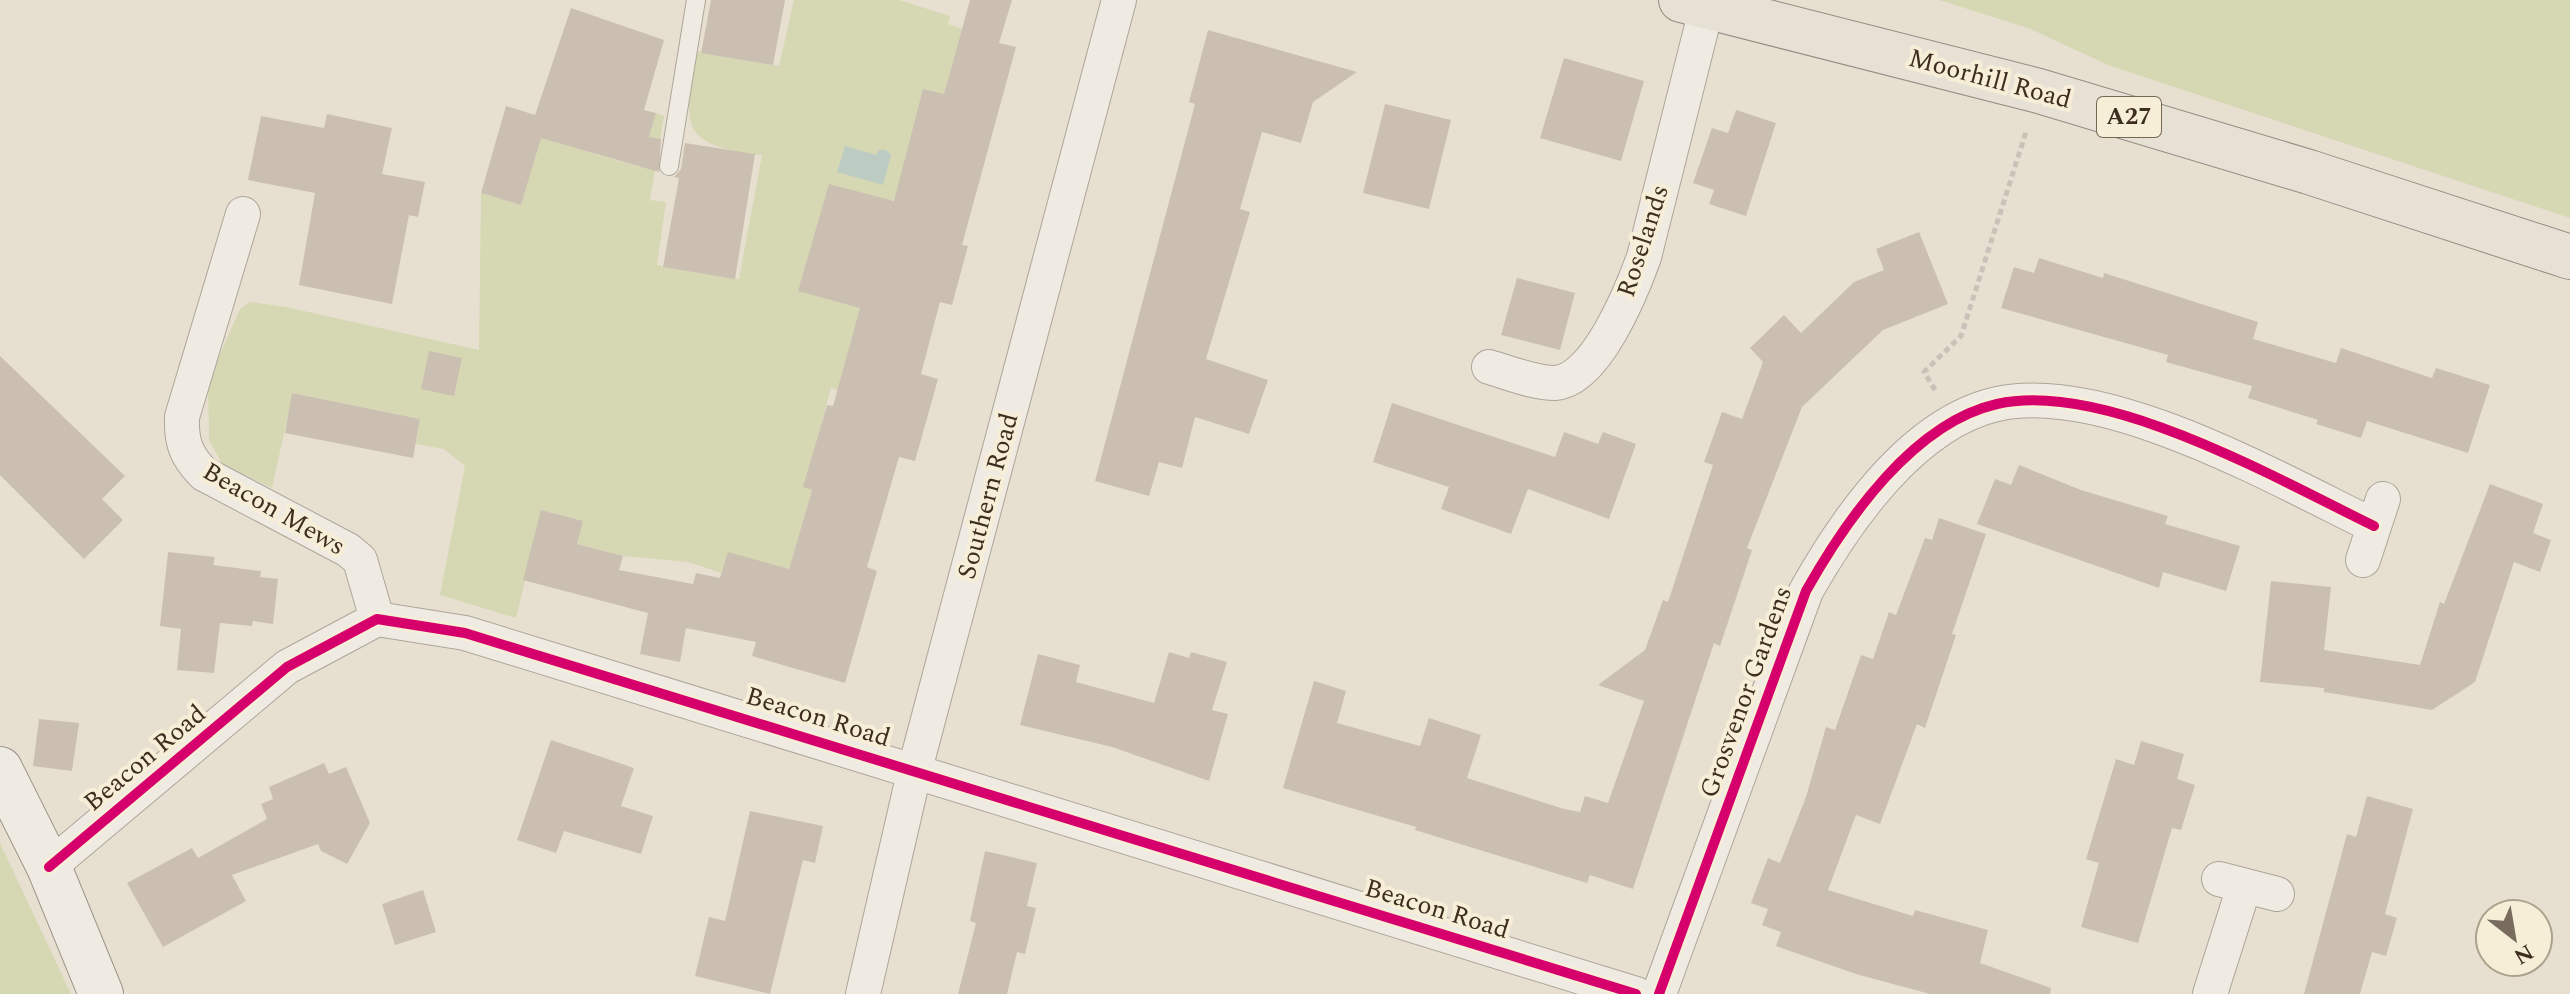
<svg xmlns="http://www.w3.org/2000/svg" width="2570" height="994" font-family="Spectral,serif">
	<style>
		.green { fill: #d6d7b3 }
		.water { fill: #bcccc2 }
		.building { fill: #cbbfb2 }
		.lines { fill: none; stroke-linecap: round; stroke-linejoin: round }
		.lane-casing { stroke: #ada599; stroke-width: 20 }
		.street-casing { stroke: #ada599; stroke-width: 36 }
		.secondary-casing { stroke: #9c958a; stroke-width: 46 }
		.primary-casing { stroke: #928b80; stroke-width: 46 }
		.path { stroke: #c8c2b9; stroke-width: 5; stroke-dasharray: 6 4; stroke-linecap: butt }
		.lane { stroke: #efebe3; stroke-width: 18 }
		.street { stroke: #efebe3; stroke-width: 34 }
		.secondary { stroke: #efebe3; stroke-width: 44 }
		.primary { stroke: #e6e1d4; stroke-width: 44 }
		.cycleway-casing { stroke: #f7eed8; stroke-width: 15 }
		.cycleway { stroke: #d6006c; stroke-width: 10 }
		.labels { text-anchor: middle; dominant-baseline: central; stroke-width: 8; stroke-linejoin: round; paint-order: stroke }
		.shield { fill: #f7eed8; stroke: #756857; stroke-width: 2 }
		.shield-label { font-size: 24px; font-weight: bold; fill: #3d2e20 }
		.street-label { font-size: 26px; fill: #3d2e20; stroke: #f7eed8 }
	</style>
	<rect width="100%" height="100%" fill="#e7e0d1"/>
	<path class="green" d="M794,0H899L950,16L948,24L962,29L914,204L893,199L849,347L857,396L831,388L804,487L812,490L782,593L688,562L623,556L577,544L582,521L542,510L516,618L440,595L465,466L444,449L416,444L420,419L293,393L272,488L222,464L209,440L208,381L240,309L250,302L286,307L479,350L481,193L521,205L546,118L597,111L585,151L640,167L656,113L664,116L650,200L666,202L657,265L739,279L762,155C678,145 684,126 696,51L779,66Z
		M1939,0H2570V218L2108,65L2028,28Z
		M0,843L71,994H0Z"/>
	<path class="water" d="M845,146L876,155L879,150H886L891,155L883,185L837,172Z"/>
	<path class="building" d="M711,0H785L773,65L701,53Z
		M970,0H1012L999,43L1016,47L962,245L968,246L952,305L940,302L921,374L938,379L915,461L899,457L867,567L877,571L845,683L752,656L756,642L686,628L680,662L640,654L648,613L523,580L541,510L583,521L577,544L623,556L619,570L693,584L696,573L720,578L728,552L789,569L812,490L803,487L827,405L833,406L860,308L798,291L829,184L894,201L923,89L944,94Z
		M571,8L664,40L644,110L656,113L649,137L661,139L659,172L541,138L521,205L481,193L506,106L535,115Z
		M1208,30L1357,72L1313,102L1301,143L1262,132L1240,209L1250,212L1206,359L1268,380L1249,434L1195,417L1182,468L1159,462L1149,496L1095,481L1195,104L1189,102Z
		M1564,58L1644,81L1621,161L1540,138Z
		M1385,104L1451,120L1429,209L1363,193Z
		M1736,110L1776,123L1746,216L1709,204L1714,190L1693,183L1712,128L1728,133Z
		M327,114L392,128L382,174L425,182L418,217L409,215L392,304L299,285L315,193L248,180L261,116L324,128Z
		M685,143L755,154L735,279L663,267L679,178L674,177L681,169Z
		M1919,232L1948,304L1883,330L1802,407L1747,548L1752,550L1720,646L1714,643L1633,889L1590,875L1587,883L1415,830L1416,827L1283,788L1314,681L1346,691L1337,723L1420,746L1429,718L1481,735L1467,778L1564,809L1580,812L1585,796L1608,803L1644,701L1598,685L1645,650L1663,600L1668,602L1713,465L1704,462L1722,412L1742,419L1763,362L1750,348L1784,315L1801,333L1854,282L1884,270L1876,249Z
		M2039,258L2103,278L2104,273L2258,322L2253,339L2336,363L2341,348L2432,378L2436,368L2490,385L2468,453L2367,421L2361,438L2316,424L2318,420L2248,398L2252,386L2166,362L2168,355L2001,308L2014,267L2034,273Z
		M1517,278L1575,293L1560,350L1501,335Z
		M429,351L462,358L454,396L421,389Z
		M0,356L125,476L102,499L123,520L84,559L0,475Z
		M292,393L420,419L413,458L285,433Z
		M1392,403L1555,457L1564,432L1598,444L1603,432L1636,444L1609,519L1528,489L1511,534L1441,509L1449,487L1373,462Z
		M2019,465L2081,490L2168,516L2165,524L2240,546L2226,591L2163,572L2159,588L1977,524L1995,479L2011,485Z
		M2490,484L2543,504L2533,533L2551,540L2540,572L2514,562L2475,682L2432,710L2324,692V688L2260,682L2271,581L2331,587L2324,650L2420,665L2440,602L2444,604Z
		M1939,518L1986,534L1952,634L1956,635L1925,728L1917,724L1880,824L1856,815L1828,890L1913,916L1915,910L1988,930L1980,963L2051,988L2050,994H1930L1856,974L1776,946L1781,932L1762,925L1768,909L1751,903L1768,858L1780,863L1806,797L1826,727L1835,730L1861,655L1873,659L1889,612L1896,615L1925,538L1932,540Z
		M168,552L215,557L213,565L261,571L260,577L278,579L273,624L253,621L252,626L220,623L214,673L177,670L181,629L160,626Z
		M1169,652L1189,658L1191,652L1227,662L1212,710L1228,714L1209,781L1112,747L1020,725L1038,654L1080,665L1076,682L1154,703Z
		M39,719L79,723L72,771L33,766Z
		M551,740L634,768L621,806L653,816L641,854L564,831L556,853L517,840Z
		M2141,741L2184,754L2177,779L2195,785L2181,830L2172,828L2138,943L2081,927L2099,863L2086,859L2116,759L2134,765Z
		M324,763L329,774L346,767L370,823L347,864L321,851L318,844L232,875L246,901L163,947L127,883L192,848L198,858L267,819L261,804L273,799L269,787Z
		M2367,796L2413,809L2385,914L2397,918L2386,956L2372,952L2360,994H2304L2347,834L2356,837Z
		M750,811L823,826L815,863L803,860L770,994L695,976L709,917L725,921Z
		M985,851L1037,863L1027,906L1036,908L1025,954L1017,952L1007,994H958L976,923L970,921Z
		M423,890L436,932L395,945L382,904Z"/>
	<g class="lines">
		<defs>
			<path id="lane" d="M669,166L696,0"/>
			<path id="street" d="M243,214L182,417C181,442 186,456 204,474L348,550L360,560L377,619
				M1489,367C1510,373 1534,383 1555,383C1596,381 1632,290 1644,257L1707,6
				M2363,560L2383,499
				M49,867L287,667L377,619L465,633L1636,994
				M2219,879L2277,894
				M863,994L915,769L1119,0
				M1659,994L1806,591C1846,520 1913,423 1997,404C2105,380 2277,479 2374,526
				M2210,994L2244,887"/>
			<path id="secondary" d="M0,769L49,867L101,994"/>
			<path id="primary" d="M1681,0L2039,91L2309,172L2570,257"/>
		</defs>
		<use href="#lane" class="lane-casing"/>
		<use href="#street" class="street-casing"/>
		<use href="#secondary" class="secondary-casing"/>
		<use href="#primary" class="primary-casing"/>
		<path class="path" d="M1935,390L1924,372L1961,336L2026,132"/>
		<use href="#lane" class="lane"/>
		<use href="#street" class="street"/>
		<use href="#secondary" class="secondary"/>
		<use href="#primary" class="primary"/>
		<defs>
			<path id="cycleway" d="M49,867L287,667L377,619L465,633L1636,994
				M1659,994L1806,591C1846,520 1913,423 1997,404C2105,380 2277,479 2374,526"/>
		</defs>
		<use href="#cycleway" class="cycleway-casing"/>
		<use href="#cycleway" class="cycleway"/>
	</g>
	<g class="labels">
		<rect class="shield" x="2097" y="97" width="64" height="40" rx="6"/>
		<g class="shield-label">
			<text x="2129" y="117">A27</text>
		</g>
		<g class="street-label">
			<text transform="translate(1990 79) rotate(15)">Moorhill Road</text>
			<text transform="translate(1643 241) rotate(-72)">Roselands</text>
			<text transform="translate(988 496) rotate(-75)">Southern Road</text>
			<text transform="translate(274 509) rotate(30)">Beacon Mews</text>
			<text transform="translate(1746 692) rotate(-70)">Grosvenor Gardens</text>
			<text transform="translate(818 717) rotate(17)">Beacon Road</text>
			<text transform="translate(145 758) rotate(-40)">Beacon Road</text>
			<text transform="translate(1437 909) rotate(17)">Beacon Road</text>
		</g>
	</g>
	<g transform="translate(2514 938) rotate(149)"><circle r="38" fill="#f7eed8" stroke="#ada18e" stroke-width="2"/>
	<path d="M0-6L14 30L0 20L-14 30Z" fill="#786c5e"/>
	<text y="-12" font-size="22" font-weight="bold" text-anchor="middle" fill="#3d2e20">N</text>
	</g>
</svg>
